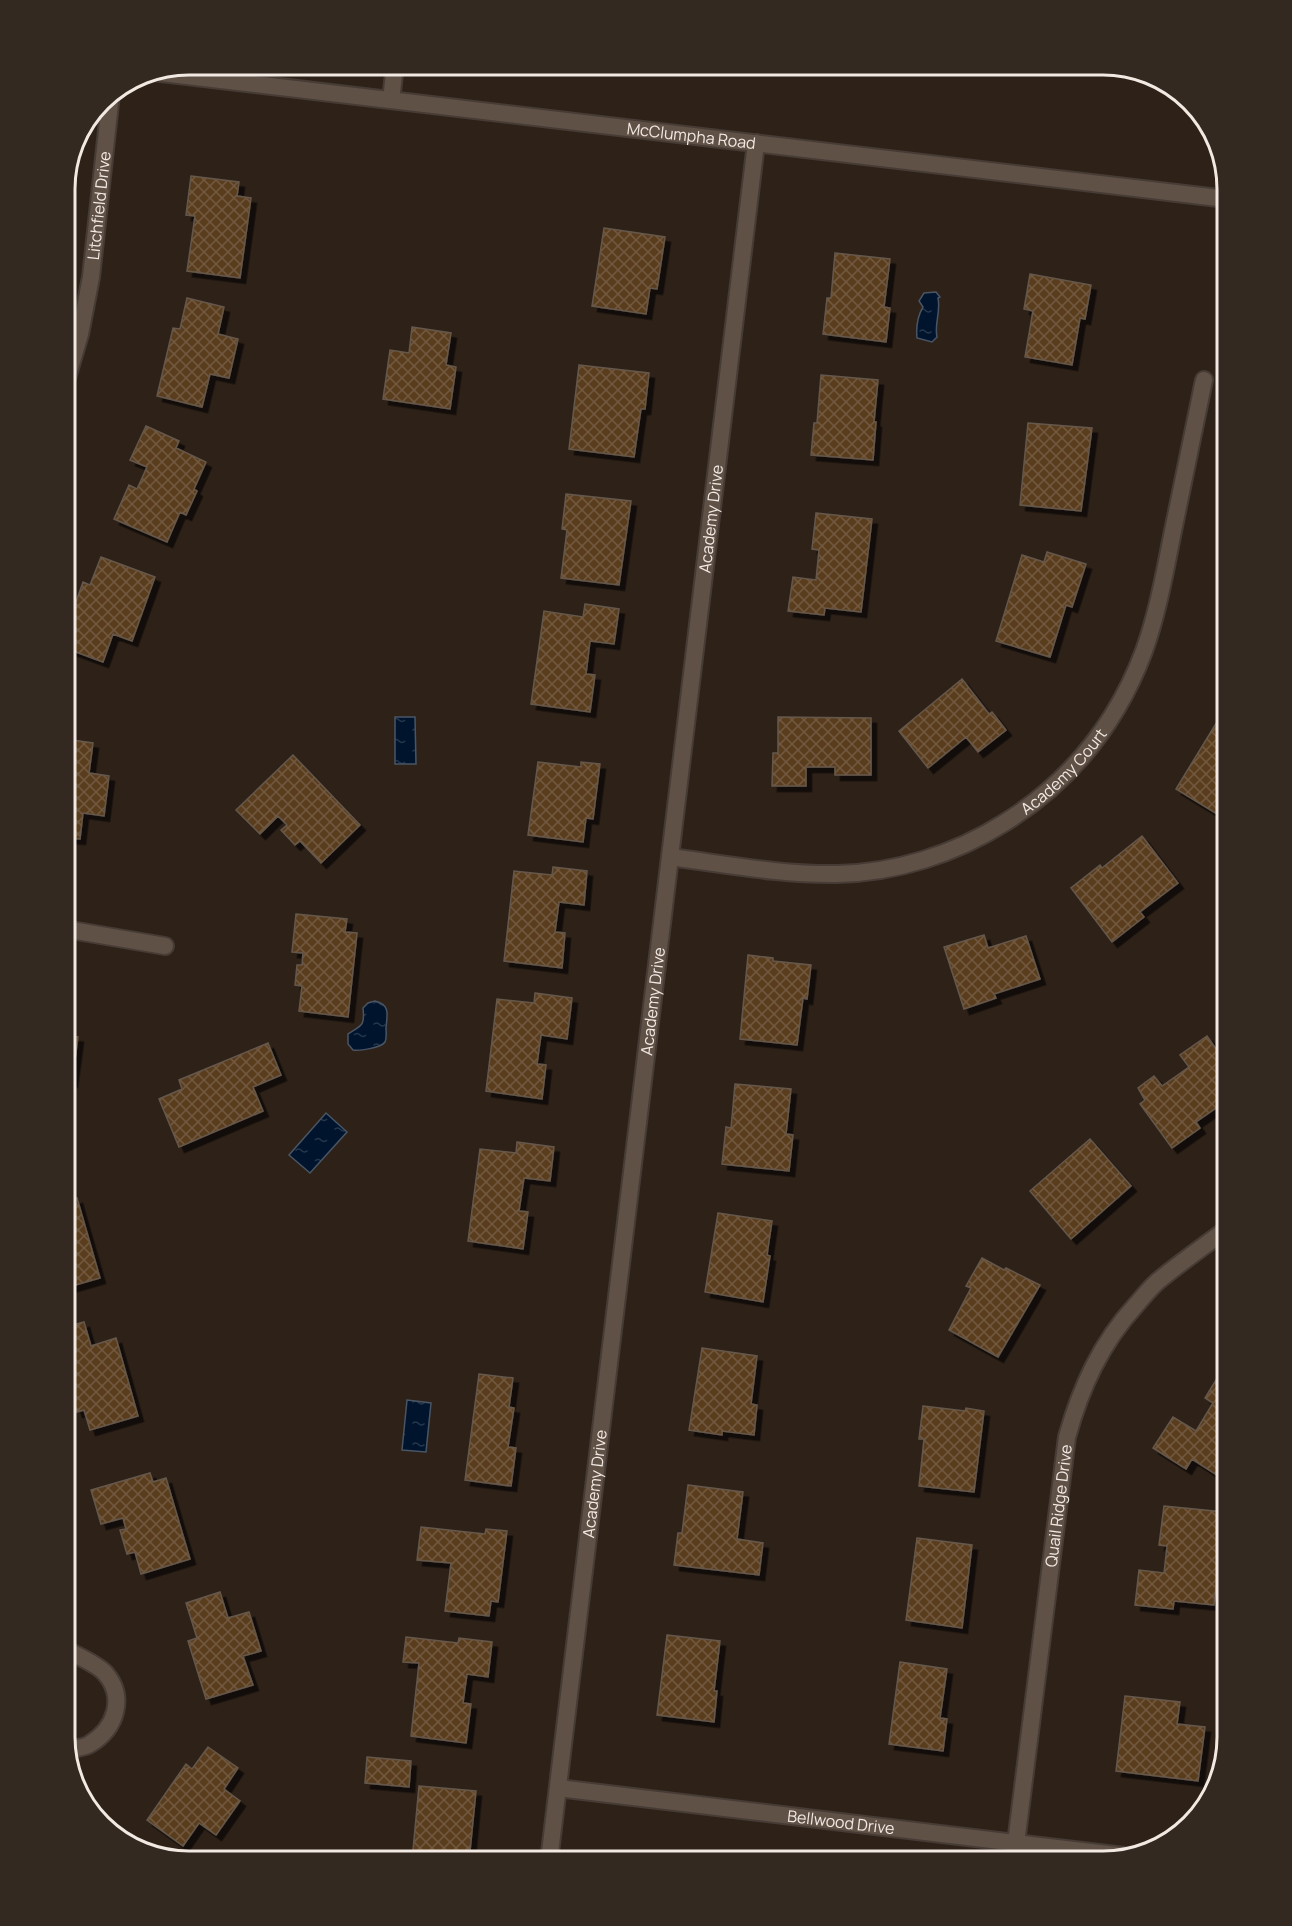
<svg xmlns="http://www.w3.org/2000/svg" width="1292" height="1926" font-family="Manrope,sans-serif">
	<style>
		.water { fill: url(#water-ripples); stroke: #495564; stroke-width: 1.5 }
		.building { fill: url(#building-cross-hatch); stroke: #65584c; stroke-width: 1.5; filter: url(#shadow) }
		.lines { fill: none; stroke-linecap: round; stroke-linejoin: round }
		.minor-casing { stroke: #463c35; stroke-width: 20 }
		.tertiary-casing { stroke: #463c35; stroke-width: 20 }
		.minor { stroke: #605147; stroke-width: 16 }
		.tertiary { stroke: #605147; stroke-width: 16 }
		.labels { text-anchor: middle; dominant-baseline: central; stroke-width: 4.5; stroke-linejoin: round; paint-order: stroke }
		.street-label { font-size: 16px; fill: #f2e9e3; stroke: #24180f }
		.rim { fill: none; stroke: #f2e9e3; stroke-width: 3 }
	</style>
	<defs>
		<pattern id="water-ripples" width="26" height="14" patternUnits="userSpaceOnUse" patternTransform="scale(1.5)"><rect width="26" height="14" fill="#00152d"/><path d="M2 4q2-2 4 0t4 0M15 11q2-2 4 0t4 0" fill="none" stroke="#26374b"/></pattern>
		<pattern id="building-cross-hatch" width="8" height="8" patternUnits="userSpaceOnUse" patternTransform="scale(1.5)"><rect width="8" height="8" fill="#5a3e1f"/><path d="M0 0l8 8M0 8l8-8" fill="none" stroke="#725a3f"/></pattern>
		<filter id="shadow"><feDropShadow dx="5.5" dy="5.5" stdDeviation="0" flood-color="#0009"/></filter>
	</defs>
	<rect width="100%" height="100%" fill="#2e2118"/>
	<path class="water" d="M936,292L940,297L938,298C941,312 934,324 937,337L932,342L917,338C916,327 917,317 923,307L919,301L924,293Z
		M395,717H415L416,764H395Z
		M375,1001C391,1005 387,1015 386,1028C386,1032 387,1038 385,1042C381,1048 359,1051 353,1050L348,1044V1034C362,1025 365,1026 363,1008L368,1003Z
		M326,1113L347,1132L310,1173L289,1155Z
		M407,1400L431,1403L426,1452L402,1450Z"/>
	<path class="building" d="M191,176L239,182L237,196L251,198L240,278L187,271L195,216L186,215Z
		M604,228L665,237L657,289L650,288L646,314L592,306Z
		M835,253L890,259L884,307L890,308L886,342L823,334L827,298H831Z
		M1030,274L1091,285L1085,319L1080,318L1072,365L1025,357L1033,311L1024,309Z
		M187,298L224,307L218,334L238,339L229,378L210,374L202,407L157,396L173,328L180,329Z
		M412,327L451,333L446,365L456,367L450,409L383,399L390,350L409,353Z
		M579,365L649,373L645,409H641L634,457L569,449Z
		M821,375L878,380L874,422H876L873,460L811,455L814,423H817Z
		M1028,423L1092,428L1081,511L1020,505Z
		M146,426L179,441L176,448L206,462L194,489L197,491L186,515L180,512L167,542L114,519L129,485L137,489L147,467L130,460Z
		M566,494L631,501L619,585L561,578L567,530L562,529Z
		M816,513L872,519L861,612L825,608L824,615L788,611L793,577L816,580L819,550L812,549Z
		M1047,552L1086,564L1072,607L1066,605L1050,657L996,641L1022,555L1044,562Z
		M101,557L155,577L132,641L113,634L103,662L65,648V633L83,582L90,585Z
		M585,604L619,609L614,644L590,641L586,674L595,675L590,712L531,704L544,611L583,617Z
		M962,679L989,714L992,712L1006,730L978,752L966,737L928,768L899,731Z
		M778,717L871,718V775H835V767H806V786H772L773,753H778Z
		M1220,717L1227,721V808L1222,817L1176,789Z
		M65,739L93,743L89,773L109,776L104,816L83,813L80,839L65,838Z
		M293,755L360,825L321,863L300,841L295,845L281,830L287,825L278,816L260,834L236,810Z
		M538,762L581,767V762L600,764L593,819L586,818L583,842L528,835Z
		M1142,836L1178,883L1140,912L1144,917L1112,942L1071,888L1100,865L1102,868Z
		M553,867L587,871L584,905L559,902L555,932L565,933L562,968L504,961L514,871L552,875Z
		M296,914L347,919L345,932L357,933L348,1017L299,1011L302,986L295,985L297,965H302L303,953L292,952Z
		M984,935L988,948L1026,936L1040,979L994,994L996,998L964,1009L944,947Z
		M748,955L773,958V961L811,965L807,999L803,998L797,1045L740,1039Z
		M535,993L572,998L567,1039L541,1035L537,1064L546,1065L542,1099L486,1091L497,999L534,1003Z
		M65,1035L78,1037L72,1082L65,1081Z
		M1207,1036L1227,1065V1111L1222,1104L1196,1122L1200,1128L1172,1148L1140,1104L1145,1100L1138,1088L1154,1076L1162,1086L1189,1067L1180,1055Z
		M268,1043L281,1075L253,1087L263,1111L179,1147L159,1099L182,1089L179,1080Z
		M735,1084L791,1089L786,1134L793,1135L789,1171L722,1164L726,1127L731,1128Z
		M1090,1139L1131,1186L1071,1239L1030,1191Z
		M517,1142L554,1147L550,1181L524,1178L519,1211L528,1212L523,1249L468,1241L480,1149L516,1153Z
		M77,1198L100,1278L65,1288V1202Z
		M718,1213L772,1221L767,1255L770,1256L763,1302L705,1292Z
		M982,1258L1004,1270L1006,1268L1040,1285L998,1357L949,1330L971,1288L966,1286Z
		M84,1322L91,1346L116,1338L138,1416L90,1430L84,1410L77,1412L69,1387L74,1386L70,1368L65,1370V1327Z
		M702,1348L757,1356L751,1404L757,1405L754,1435L722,1431V1435L689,1430Z
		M1224,1367L1227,1370V1471L1223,1479L1192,1459L1186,1469L1153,1448L1173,1417L1196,1431L1213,1403L1205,1398Z
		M479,1374L513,1378L509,1407L514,1408L508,1447L516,1448L511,1486L465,1480Z
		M923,1406L965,1411L966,1408L984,1411L974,1492L919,1486L924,1439H919Z
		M150,1473L153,1482L166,1478L190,1559L141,1574L135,1552L127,1554L120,1530L126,1529L123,1518L101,1524L91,1490Z
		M688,1485L743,1492L737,1539L763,1543L759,1575L674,1565L678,1533H682Z
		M1164,1506L1224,1512L1214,1605L1174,1601L1173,1609L1135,1605L1139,1570L1164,1573L1167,1546L1159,1545Z
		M421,1527L485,1534L486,1529L507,1531L498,1602L491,1601L489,1616L445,1611L451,1563L417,1560Z
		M917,1538L972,1545L962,1628L906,1620Z
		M220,1592L228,1618L249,1612L261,1651L243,1656L253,1685L206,1699L188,1641L197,1638L186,1603Z
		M667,1635L720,1641L714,1691H717L714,1722L657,1715Z
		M406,1637L458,1643L459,1638L492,1642L488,1677L467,1674L463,1703L471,1704L466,1743L411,1736L419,1663L403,1662Z
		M900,1662L947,1669L940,1718L947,1719L943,1751L889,1744Z
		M1125,1696L1180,1702L1177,1724L1205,1727L1198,1781L1116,1771Z
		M208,1747L238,1768L224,1789L240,1801L216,1835L199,1823L183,1846L147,1820L186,1764L192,1769Z
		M367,1757L411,1761L409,1787L365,1783Z
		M419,1786L476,1791L469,1861H412Z"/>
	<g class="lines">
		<defs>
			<g id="minor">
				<path d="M391,100L395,65"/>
				<path id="s1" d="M65,385L80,334L91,277L111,94"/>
				<path id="s2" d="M670,857C725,864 781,875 837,874C895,873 955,854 1004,823C1070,782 1117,723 1144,651C1158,612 1165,571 1173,531C1183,481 1194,431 1204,380"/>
				<path d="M65,929L165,946"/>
				<path d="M65,1649C75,1655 97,1664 105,1673C126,1697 116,1728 90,1744C85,1748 75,1748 68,1749"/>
				<path id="s3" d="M558,1788L1124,1856"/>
				<path id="s4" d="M1016,1843L1067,1437C1081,1387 1101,1343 1136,1305C1143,1297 1150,1288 1158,1281C1180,1263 1204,1246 1227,1229"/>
				<path id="s5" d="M549,1861L756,143"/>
			</g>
			<g id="tertiary">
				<path id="s6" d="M153,72L1227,199"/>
			</g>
		</defs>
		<use href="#minor" class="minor-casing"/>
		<use href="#tertiary" class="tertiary-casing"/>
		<use href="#minor" class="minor"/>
		<use href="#tertiary" class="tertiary"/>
	</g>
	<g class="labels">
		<g class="street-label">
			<text stroke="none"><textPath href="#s6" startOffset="542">McClumpha Road</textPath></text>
			<text stroke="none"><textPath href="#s1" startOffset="183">Litchfield Drive</textPath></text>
			<text stroke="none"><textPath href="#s5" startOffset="1352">Academy Drive</textPath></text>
			<text stroke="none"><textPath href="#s2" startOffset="424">Academy Court</textPath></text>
			<text stroke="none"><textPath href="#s5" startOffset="866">Academy Drive</textPath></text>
			<text stroke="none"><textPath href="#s5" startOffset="380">Academy Drive</textPath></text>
			<text stroke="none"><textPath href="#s4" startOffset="340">Quail Ridge Drive</textPath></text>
			<text stroke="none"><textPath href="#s3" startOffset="285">Bellwood Drive</textPath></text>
		</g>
	</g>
	<path d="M0 0H1292V1926H0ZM189 75H1103A114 114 0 0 1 1217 189V1737A114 114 0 0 1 1103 1851H189A114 114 0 0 1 75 1737V189A114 114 0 0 1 189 75Z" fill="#342920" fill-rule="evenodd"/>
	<path class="rim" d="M189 75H1103A114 114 0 0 1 1217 189V1737A114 114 0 0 1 1103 1851H189A114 114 0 0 1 75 1737V189A114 114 0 0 1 189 75Z"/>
</svg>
